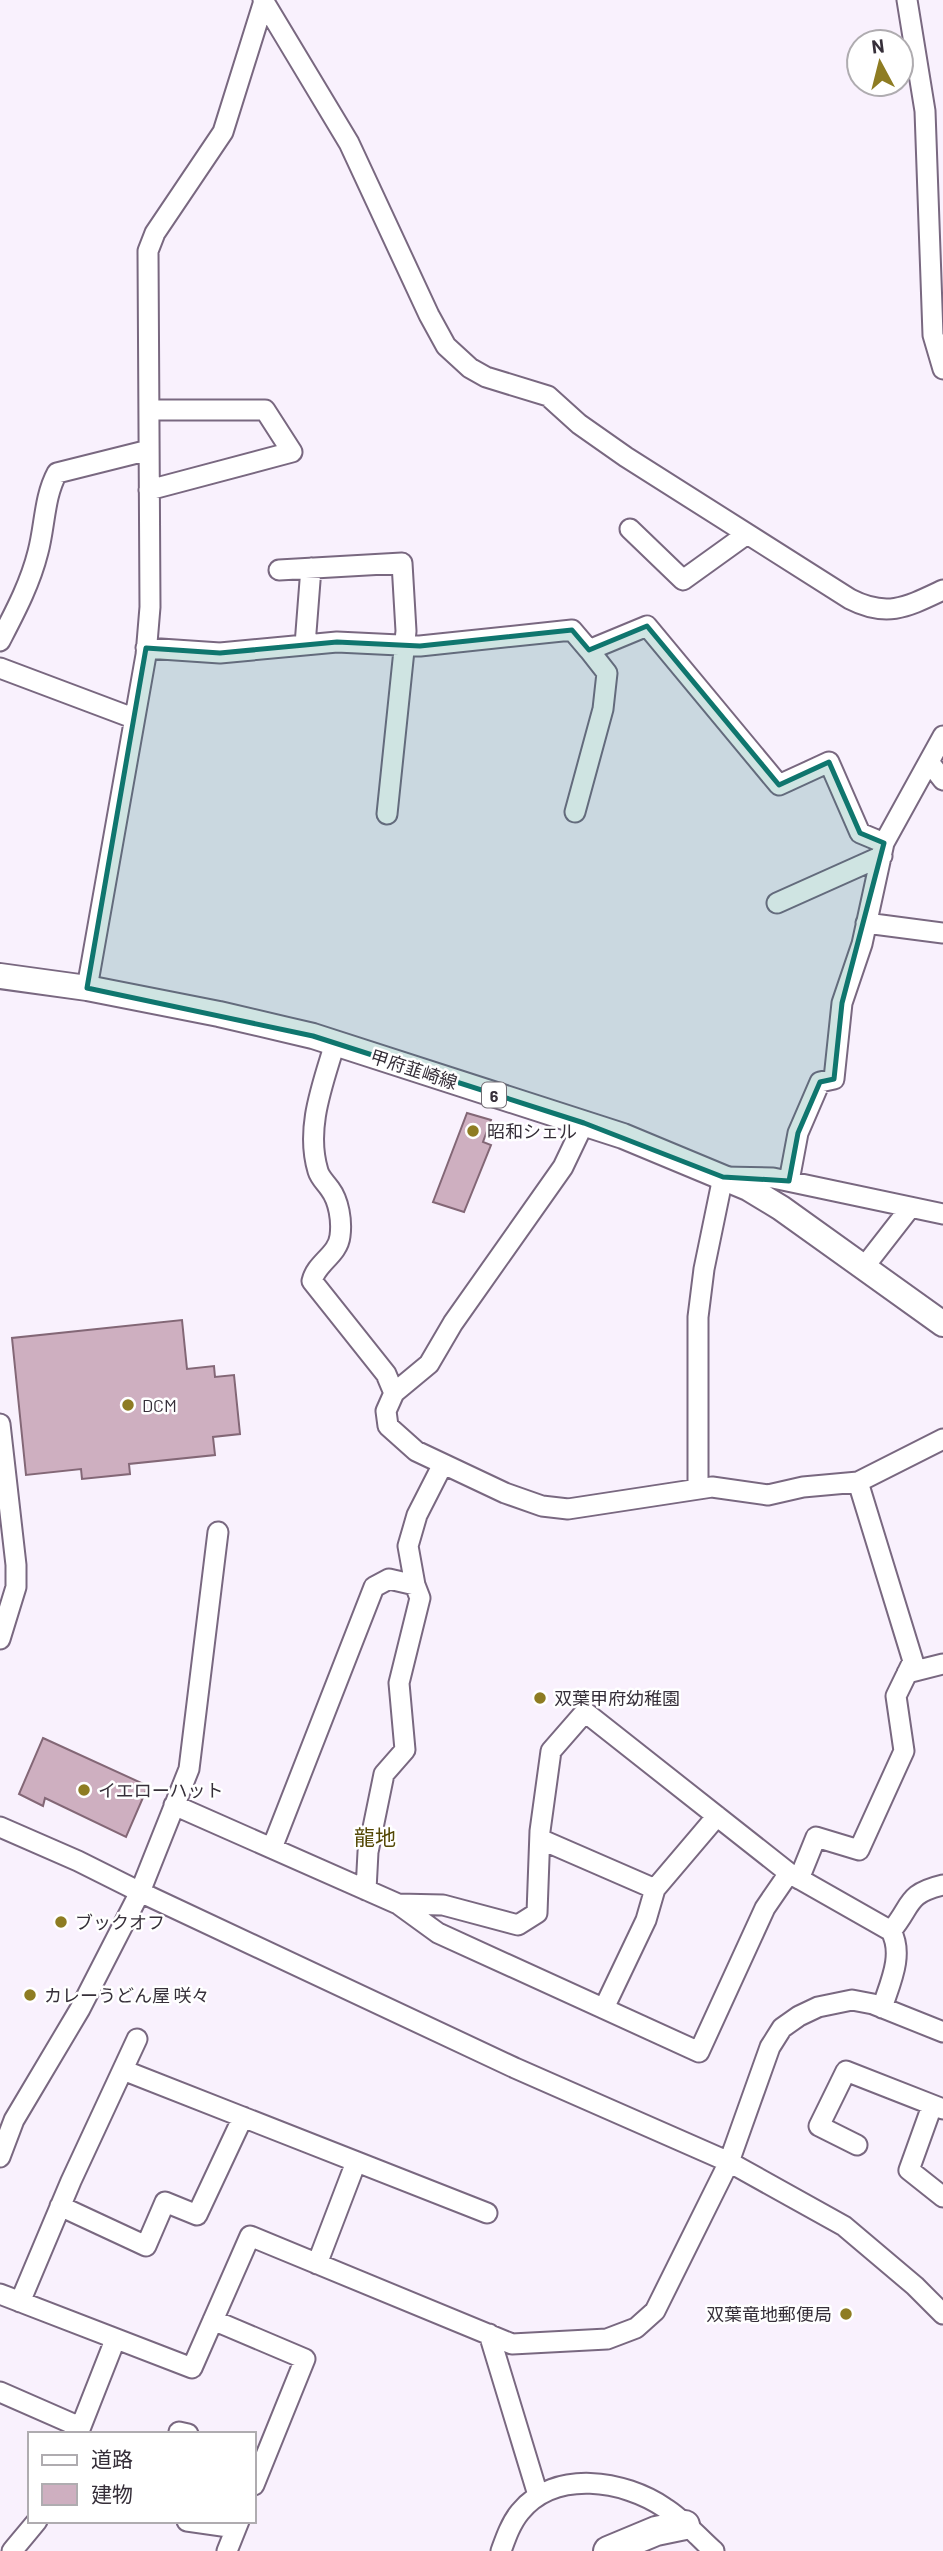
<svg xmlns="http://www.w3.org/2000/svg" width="943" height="2551" font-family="Barlow,'Noto Sans JP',sans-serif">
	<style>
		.building { fill: #ceafc0; stroke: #836776; stroke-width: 2 }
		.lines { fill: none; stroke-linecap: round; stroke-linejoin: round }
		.minor-casing { stroke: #796880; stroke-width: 23 }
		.major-casing { stroke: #796880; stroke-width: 28 }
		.highway-casing { stroke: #796880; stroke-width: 32 }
		.minor { stroke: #fff; stroke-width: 19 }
		.major { stroke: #fff; stroke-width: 24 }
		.highway { stroke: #fff; stroke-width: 28 }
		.marked { fill: #0f766e; fill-opacity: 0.2; stroke: #0f766e; stroke-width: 5; stroke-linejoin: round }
		.poi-dot { fill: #8e7c22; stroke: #fff; stroke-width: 2.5 }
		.labels { text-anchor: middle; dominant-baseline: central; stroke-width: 5; stroke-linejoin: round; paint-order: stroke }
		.shield { fill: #fff; stroke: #726d74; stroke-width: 2 }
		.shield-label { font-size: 16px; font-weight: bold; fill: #362f39 }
		.street-label { font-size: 18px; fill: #362f39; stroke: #fff }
		.poi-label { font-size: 18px; fill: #362f39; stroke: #fff; text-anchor: start }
		.quarter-label { font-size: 21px; fill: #544705; stroke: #fff }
	</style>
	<rect width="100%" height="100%" fill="#f9f1fd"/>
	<path class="building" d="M467,1113L491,1120L483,1142L491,1145L464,1212L433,1202Z
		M182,1320L187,1369L214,1366L215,1377L234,1375L240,1434L213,1437L215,1455L129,1464L130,1474L82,1479L81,1469L26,1475L12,1338Z
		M43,1738L148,1786L126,1837L45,1798L43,1806L19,1794Z"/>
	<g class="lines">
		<defs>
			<path id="minor" d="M263,0L349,143L429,315L446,346L470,368L486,377L548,396L579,424L626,457L850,599C887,618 907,607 943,590
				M907,0L925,111L933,335L943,369
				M149,410H265L292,452L149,490
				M630,529L683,580L747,534
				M279,570L402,563L406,631L387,814
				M0,641C15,612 30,584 38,552C45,526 44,497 57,473L149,450
				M305,645L311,568
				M146,648L220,653L337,642L420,646L572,630L589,650L647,626L779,785L829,762L860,833L884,843
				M0,668L133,718
				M929,762L943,780
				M575,812L603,709L607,673L589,650
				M777,903L882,856
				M866,923L943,933
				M87,988L146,655L150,607L148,251L155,233L223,132L264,1
				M335,1043C323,1084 305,1128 318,1171C320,1178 326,1183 330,1189C339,1201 342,1221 340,1236C338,1255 316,1263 312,1281L386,1374L394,1393L386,1411L388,1426L416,1451L505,1493L542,1506L568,1509L712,1487L768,1495L803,1487L858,1482L943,1439
				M789,1181L798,1133L820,1082L834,1079L842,1003L862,944L884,843L943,736
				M864,1267L910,1208
				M394,1393L429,1364L453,1323L563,1167L584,1123
				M0,1424L16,1565V1587L0,1639
				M698,1489V1317L704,1269L723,1177L773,1178L943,1214
				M415,1585L408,1546L417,1515L443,1464
				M907,1673L943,1664
				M174,1805L398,1904L438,1933L699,2052L765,1908L789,1873
				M0,1827L78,1861L140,1892L515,2068L729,2162L844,2226L915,2286L943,2314
				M540,1839L655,1889L646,1920L604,2008
				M272,1848L374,1587L389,1579L415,1585L420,1598L399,1683L405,1750L384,1774L368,1852L366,1890
				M799,1879L816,1837L859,1850L904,1751L896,1696L913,1661L858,1482
				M655,1889L717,1816
				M398,1904L443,1905L518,1925L537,1913L540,1831L551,1751L585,1712L789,1873L891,1931C904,1955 890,1983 882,2008
				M891,1931C913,1905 905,1894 943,1885
				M123,2070L487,2213
				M932,2106L909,2170L943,2197
				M857,2145L819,2126L846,2071L943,2109
				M0,2157L14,2120L80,2009L140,1892L189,1769L218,1532
				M60,2206L146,2246L165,2202L197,2215L243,2117
				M317,2264L356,2162
				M0,2294L192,2368L250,2236L512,2344L607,2339L636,2328L655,2311L729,2162L770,2047L782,2028L799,2016L818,2007L852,2000L873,2004L943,2032
				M20,2302L71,2181L137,2039
				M213,2320L305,2359L254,2485
				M489,2334L538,2495
				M0,2392L80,2427
				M179,2432L188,2434
				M78,2434L115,2340
				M187,2521L236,2528
				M12,2551L37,2521
				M227,2551L239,2521
				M501,2551C506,2537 511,2523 520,2512C555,2469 624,2480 665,2508C683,2519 698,2537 714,2551"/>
			<path id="major" d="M0,976L87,988L219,1014L313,1036L623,1136L748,1188L781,1208L943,1324"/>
			<path id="highway" d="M608,2551L656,2531L685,2525"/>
		</defs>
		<use href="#minor" class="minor-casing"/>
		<use href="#major" class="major-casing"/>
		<use href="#highway" class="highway-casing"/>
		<use href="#minor" class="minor"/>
		<use href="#major" class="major"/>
		<use href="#highway" class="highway"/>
	</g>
	<path class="marked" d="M647,626L779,785L829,762L860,833L884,843L842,1003L834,1079L820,1082L798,1133L789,1181L723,1177L584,1123L313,1036L87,988L146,648L220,653L337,642L420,646L572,630L589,650Z"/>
	<g class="poi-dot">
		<circle cx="473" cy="1131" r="7"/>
		<circle cx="128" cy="1405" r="7"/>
		<circle cx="540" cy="1698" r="7"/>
		<circle cx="84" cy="1790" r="7"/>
		<circle cx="61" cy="1922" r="7"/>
		<circle cx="30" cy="1995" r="7"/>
		<circle cx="846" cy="2314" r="7"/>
	</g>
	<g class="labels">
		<rect class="shield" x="482" y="1082.5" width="24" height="25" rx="5"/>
		<g class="shield-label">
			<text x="494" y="1095">6</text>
		</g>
		<g class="street-label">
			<text transform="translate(414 1069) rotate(18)">甲府韮崎線</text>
		</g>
		<g class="poi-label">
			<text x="487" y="1131">昭和シェル</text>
			<text x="142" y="1405">DCM</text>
			<text x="554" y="1698">双葉甲府幼稚園</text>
			<text x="98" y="1790">イエローハット</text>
			<text x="75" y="1922">ブックオフ</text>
			<text x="44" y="1995">カレーうどん屋 咲々</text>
			<text x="832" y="2314" text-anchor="end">双葉竜地郵便局</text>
		</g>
		<g class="quarter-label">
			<text x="375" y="1836">龍地</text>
		</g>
	</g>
	<rect x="28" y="2432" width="228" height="91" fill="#ffffff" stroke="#afacb0" stroke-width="2"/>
	<rect x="42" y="2455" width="35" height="10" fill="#ffffff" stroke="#afacb0" stroke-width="2"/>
	<text x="91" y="2467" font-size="21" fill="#362f39">道路</text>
	<rect x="42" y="2484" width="35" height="21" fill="#ceafc0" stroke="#afacb0" stroke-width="2"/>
	<text x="91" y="2502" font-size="21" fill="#362f39">建物</text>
	<g transform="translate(880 63) rotate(353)"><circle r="33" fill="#ffffff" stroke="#afacb0" stroke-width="2"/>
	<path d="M0-5L12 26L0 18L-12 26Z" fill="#8e7c22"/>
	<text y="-10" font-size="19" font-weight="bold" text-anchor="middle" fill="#362f39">N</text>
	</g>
</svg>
